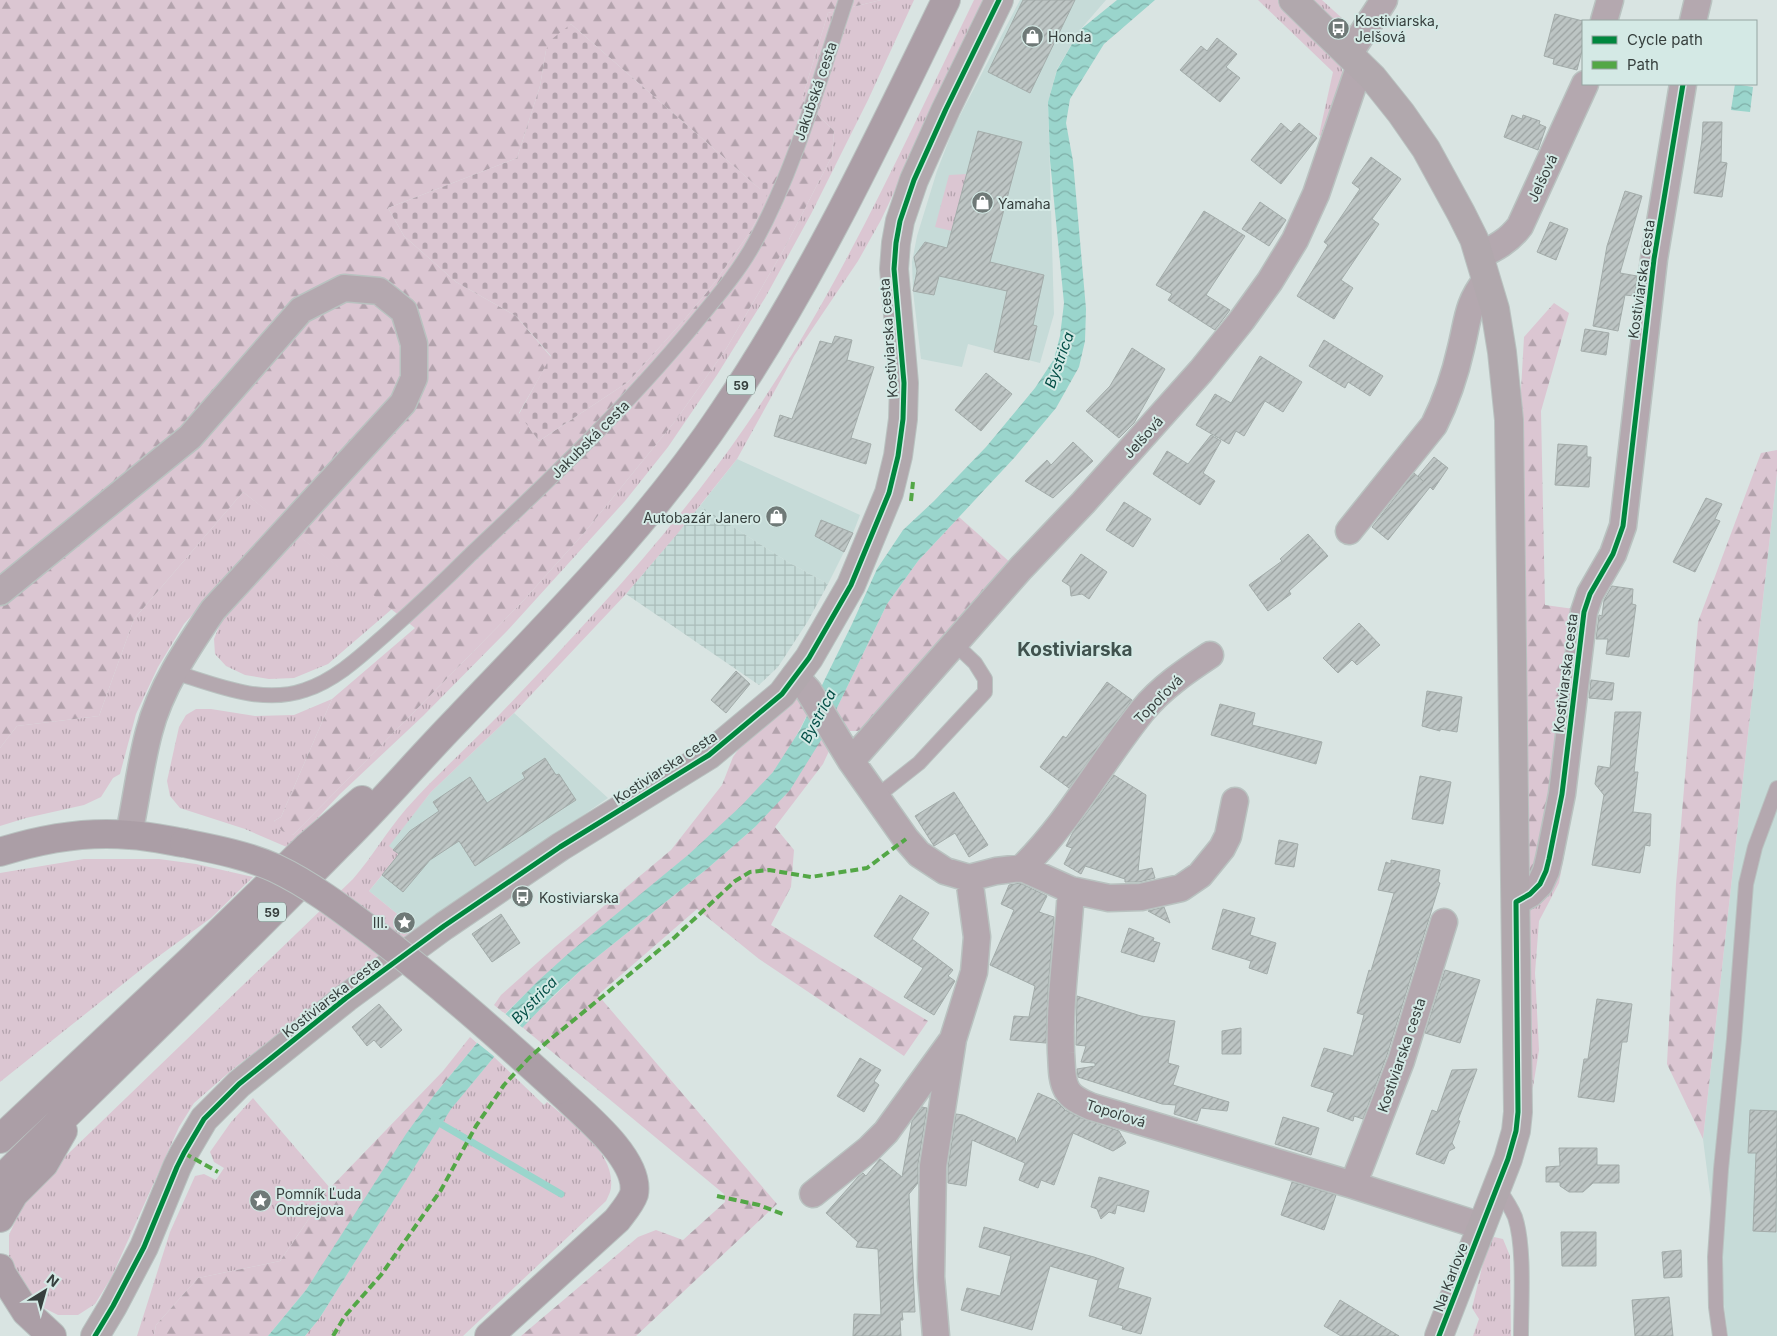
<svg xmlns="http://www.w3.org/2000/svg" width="1777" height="1336" font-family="Inter,sans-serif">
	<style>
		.built { fill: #c6dbd8 }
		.industrial { fill: url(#industrial-grid) }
		.grass { fill: url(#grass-tufts) }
		.forest { fill: url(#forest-firs); fill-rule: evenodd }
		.cemetery { fill: url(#cemetery-stones) }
		.water { fill: url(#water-waves) }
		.pier { fill: #d9e4e2 }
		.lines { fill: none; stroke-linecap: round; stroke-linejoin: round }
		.stream { stroke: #9ad5cc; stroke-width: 7 }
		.building { fill: url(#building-hatch); stroke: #a3acaa }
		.lane-casing { stroke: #b9c2c0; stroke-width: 16 }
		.street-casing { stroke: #b9c2c0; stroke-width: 29 }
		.secondary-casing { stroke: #b9c2c0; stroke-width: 30 }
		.primary-casing { stroke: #b9c2c0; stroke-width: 30 }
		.lane { stroke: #b4a8af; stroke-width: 14 }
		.street { stroke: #b4a8af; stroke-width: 26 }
		.secondary { stroke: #b1a8ad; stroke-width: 28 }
		.primary { stroke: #ab9ea6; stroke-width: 28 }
		.primary-bridge-casing { stroke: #b9c2c0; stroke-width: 30; stroke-linecap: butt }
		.primary-bridge { stroke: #ab9ea6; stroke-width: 28 }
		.quiet { stroke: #53a746; stroke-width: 4; stroke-dasharray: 8 4; stroke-linecap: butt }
		.cycleway-casing { stroke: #d4e9e5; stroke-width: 8 }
		.cycleway { stroke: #00873e; stroke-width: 5 }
		.labels { text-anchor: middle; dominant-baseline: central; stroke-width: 4; stroke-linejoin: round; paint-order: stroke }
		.shield { fill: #d4e9e5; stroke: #65726f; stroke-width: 1 }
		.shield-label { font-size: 12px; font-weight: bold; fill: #363f3d }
		.poi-label { font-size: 14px; fill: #363f3d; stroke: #d4e9e5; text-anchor: start }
		.street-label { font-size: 14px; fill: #363f3d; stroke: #d4e9e5 }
		.water-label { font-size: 15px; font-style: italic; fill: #054f47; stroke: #d4e9e5 }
		.district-label { font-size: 19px; font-weight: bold; fill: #40524e; stroke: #d4e9e5 }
	</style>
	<defs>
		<pattern id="industrial-grid" width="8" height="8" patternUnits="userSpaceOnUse" patternTransform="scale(1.25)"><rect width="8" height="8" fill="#c6dbd8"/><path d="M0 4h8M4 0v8" fill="none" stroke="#abbdba"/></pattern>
		<pattern id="grass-tufts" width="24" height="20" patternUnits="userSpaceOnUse" patternTransform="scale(1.25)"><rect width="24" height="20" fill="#dbc6d2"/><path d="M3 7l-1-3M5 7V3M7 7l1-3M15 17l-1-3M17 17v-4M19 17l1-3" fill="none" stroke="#b2a2ac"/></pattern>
		<pattern id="forest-firs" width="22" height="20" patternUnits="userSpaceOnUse" patternTransform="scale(1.25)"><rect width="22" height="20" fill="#dbc6d2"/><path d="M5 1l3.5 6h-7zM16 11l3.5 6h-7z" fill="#b2a2ac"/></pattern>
		<pattern id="cemetery-stones" width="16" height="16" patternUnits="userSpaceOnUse" patternTransform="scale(1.25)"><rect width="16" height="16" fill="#dbc6d2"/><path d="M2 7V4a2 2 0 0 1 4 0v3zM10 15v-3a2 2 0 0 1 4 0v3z" fill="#b2a2ac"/></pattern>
		<pattern id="water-waves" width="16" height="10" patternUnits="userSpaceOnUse" patternTransform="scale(1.25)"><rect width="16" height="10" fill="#9ad5cc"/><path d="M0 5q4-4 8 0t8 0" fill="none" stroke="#7eaea7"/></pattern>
		<pattern id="building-hatch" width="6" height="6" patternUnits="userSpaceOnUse" patternTransform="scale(1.25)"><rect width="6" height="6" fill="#bdc5c4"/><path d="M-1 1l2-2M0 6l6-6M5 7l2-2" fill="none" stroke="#9aa1a0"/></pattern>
	</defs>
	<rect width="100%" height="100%" fill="#d9e4e2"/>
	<path class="built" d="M1020,0H1106L1080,30L1057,69L1048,102L1054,314L1040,363L968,344L962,367L921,359L913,291L912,262L917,236L937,171L954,127Z
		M737,459L860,515L853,533L821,520L815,536L844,552L828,584L788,562L700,506Z
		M1777,473V1336H1728L1703,1139Z
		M514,713L608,798L417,930L369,891L399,855L388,846L431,792Z"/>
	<path class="industrial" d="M700,506L788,562L828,584L808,621L778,667L759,685L626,594Z"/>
	<path class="grass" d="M881,0H914L868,100L811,214L765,298L717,375L668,447L625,501L507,631L423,716L340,794L289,848L245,829L180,808L170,796L167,781L179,727L186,715L196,709H211L255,716L294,715L332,699L281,817L274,821L293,835L523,601L584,533L676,420L726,349L783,251L832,156L834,131L802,99L828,13Z
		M974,0H985L881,220L858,261L794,356L737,459L678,533L626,594L514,713L431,792L389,846L399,854L369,891L417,930L233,1069L194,1103L179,1127L111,1278L95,1304L78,1315H58L36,1304L9,1260V1235L22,1206L42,1179L353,879C372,857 387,831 406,809C436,775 470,745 501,713C588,622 674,530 745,427C837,294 904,145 974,0Z
		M1258,0H1278L1340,63L1344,76L1325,138L1319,135L1333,72Z
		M1310,0H1322L1355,30L1348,31L1335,23Z
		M967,174L952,231L935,227L949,175Z
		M243,492L278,519L184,624L158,667L136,714L120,774L113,778L101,797L84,805L26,818L0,826V748L17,726L99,716L134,619Z
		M298,535L392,609L328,664L294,678L269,679L245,675L226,666L215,654L214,639L223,617Z
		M1564,823H1570L1559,883L1539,921L1535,973L1539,1050L1533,1087L1527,1096L1525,918L1550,879Z
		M84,859H159L196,864L253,877L211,918L148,964L0,1082V873Z
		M494,1057L544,1105L547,1102C571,1123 615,1151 611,1187C611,1191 608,1197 606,1201L463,1336H305L319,1319L451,1108Z
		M253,1098L330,1188L280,1261L198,1278L156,1325L154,1336H137L170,1232L195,1176L204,1174L216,1180L224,1168L214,1162L210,1152L231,1122Z
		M1494,1237L1503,1239L1510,1256L1511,1336H1473L1479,1319L1472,1308L1487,1247Z"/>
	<path class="forest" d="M0,0H881L828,13L802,99L834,131L832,156L783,251L726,349L676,420L584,533L523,601L293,835L282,831L274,821L281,817L332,699L415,628L243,492L134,619L99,716L17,726L0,748ZM571,24L761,190L757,219L750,232L715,282L684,320L628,382L539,441L519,413L551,357L516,316L456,282L404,236L388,208L517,158L540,86L546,50Z
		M1554,303L1569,313L1541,411L1545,605L1574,609L1551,811L1536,868L1524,884L1517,460L1524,337Z
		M1777,450V473L1703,1139L1667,1064L1676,884L1698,622L1761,453Z
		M959,517L1012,564L870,727L857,731H847L835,712L887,604L918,561Z
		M798,696L808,713C798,733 787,754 773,772C742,812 693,851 654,884C603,926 552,967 505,1014L494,1005L501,995L556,946L671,850L722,785L733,757L743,743Z
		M823,737L829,751L823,764L775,827L794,850L791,887L771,925L928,1021L904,1056L759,959L697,909L598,995L777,1204L636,1336H521L638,1237L656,1230L683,1240L725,1202L724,1194L522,1027L582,969L708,868L755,827Z
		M470,1037L477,1043L435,1094L306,1290L268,1336H154L156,1325L198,1278L280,1261L330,1188L443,1071Z"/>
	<path class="cemetery" d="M571,24L760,189L765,177L772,181L757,219L750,232L715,282L684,320L628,382L539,441L519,414L551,356L516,316L456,282L404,236L388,208L517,158L540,86L546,50L552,39Z"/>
	<path class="water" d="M1117,0H1155L1104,44L1070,99L1066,123L1073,161L1086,309L1085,341L1079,367L1056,408L1015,457L918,561L887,604L823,737L790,790L755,827L708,868L582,969L553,996L494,1057L451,1109L319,1319L305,1336H268L306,1290L406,1134L435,1094L477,1043L538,981L569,953L688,855L741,806L773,772L800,730L852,624L877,569L903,530L934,501L986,447L1035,388L1054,359L1060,336L1064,303L1050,160L1048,102L1057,70L1080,30Z
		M1735,84L1753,87L1750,112L1731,110Z"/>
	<path class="pier" d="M503,1012L524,1029L496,1058L475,1041Z"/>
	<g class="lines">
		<path class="stream" d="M434,1120L561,1194"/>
	</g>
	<path class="building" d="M1023,0H1075L1030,93L988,72Z
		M1555,14L1583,21V47L1577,70L1553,64L1554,59L1544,56Z
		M1217,38L1237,54L1226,67L1240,78L1220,102L1180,70L1201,46L1207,51Z
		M1512,115L1522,119L1523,115L1540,121L1539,124L1546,127L1538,150L1504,137Z
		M1703,122H1722L1721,162L1727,163L1722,197L1694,193L1702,140Z
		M1281,123L1291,132L1299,123L1317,138L1281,184L1251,160Z
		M978,131L1022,142L990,262L1044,275L1033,325L1037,326L1029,360L994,352L1007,291L939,276L934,295L913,291L917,271L914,257L925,242L947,248Z
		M1371,157L1401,179L1372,219L1379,224L1341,280L1353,288L1334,319L1297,296L1328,245L1324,242L1360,189L1352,183Z
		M1625,191L1642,196L1620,273L1637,276L1635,296L1625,295L1618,331L1593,326L1607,246Z
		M1260,202L1286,220L1269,246L1242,229Z
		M1204,211L1245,236L1206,295L1230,310L1215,330L1168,300L1172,294L1156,285Z
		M1550,222L1568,229L1556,260L1537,252Z
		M1585,329L1609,333L1606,355L1581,351Z
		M835,336L852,340L847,360L874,367L851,438L871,444L866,464L774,436L780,415L792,419L820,341L832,344Z
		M1324,340L1383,376L1370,396L1348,382L1345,388L1309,366Z
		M1132,348L1165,369L1134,423L1119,438L1086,411L1110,386Z
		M1260,356L1302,382L1283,412L1265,401L1244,436L1236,431L1229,444L1196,425L1215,394L1231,403Z
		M986,373L1012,394L981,431L955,410Z
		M1211,435L1221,441L1203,473L1215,481L1200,505L1153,474L1167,451L1188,464Z
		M1073,442L1093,461L1053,498L1025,481L1047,460L1051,465Z
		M1558,444L1587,446V457H1591L1589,487L1555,485Z
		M1434,457L1448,468L1433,490L1430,487L1388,540L1372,527L1414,473L1423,481L1418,476Z
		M1706,498L1722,504L1715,519L1720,521L1695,572L1673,562Z
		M1124,502L1151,519L1133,547L1106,530Z
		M821,520L853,533L844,552L815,536Z
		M1308,534L1328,556L1289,591L1291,594L1268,611L1249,585L1282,561L1280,559Z
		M1081,554L1107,572L1089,599L1082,594L1071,596L1070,586L1062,581Z
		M1612,586L1633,589L1632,604L1636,605L1629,657L1606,654L1608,639H1596L1599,615L1602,616L1604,600Z
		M1359,623L1380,645L1357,665L1352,660L1338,673L1323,658Z
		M736,671L750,684L726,713L711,700Z
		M1591,680L1614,683L1612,700L1589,698Z
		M1107,682L1132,700L1069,788L1040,767L1063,736L1066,738Z
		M1427,691L1462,697L1457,732L1440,729V731L1422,726Z
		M1220,704L1255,713L1252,725L1322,742L1316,764L1211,735Z
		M1615,712H1641L1634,772H1638L1633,812L1651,814L1650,846L1645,845L1640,873L1592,865L1604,795L1595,784L1598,766L1610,768Z
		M545,758L556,775L559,774L576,800L475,866L459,841L430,860L403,892L382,875L399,854L393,850L410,831L439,811L433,802L470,777L487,803L525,778L522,773Z
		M1114,775L1146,795L1138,871L1152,868L1155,878L1139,882H1125V879L1085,866L1081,874L1064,864L1072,848L1066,846L1073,832Z
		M1420,776L1451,782L1443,824L1412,819Z
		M954,792L988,845L969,857L955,833L934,846L915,816Z
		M1279,840L1298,844L1294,867L1275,864Z
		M1391,860L1440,870L1438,882L1440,883L1387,1055L1363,1119L1354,1116L1353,1121L1327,1111L1334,1093L1311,1086L1324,1048L1353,1056L1364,1015L1357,1013L1369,970L1371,971L1394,893L1378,890L1386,862L1391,864Z
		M1020,883L1047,896L1039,912L1054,917L1048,990L1046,1043L1010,1040L1014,1016L1029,1017L1035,986L990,965L1014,910L1001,904L1009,885Z
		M900,895L929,913L912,939L953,970L948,976L955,981L934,1015L904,997L923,968L874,936Z
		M1164,907L1170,923L1148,911Z
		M1223,909L1255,918L1250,935L1276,943L1267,974L1249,968L1251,961L1212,949Z
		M501,914L520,943L492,962L472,934Z
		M1129,928L1154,938L1153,941L1160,943L1154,962L1121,952Z
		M1445,970L1480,980L1460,1043L1425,1033Z
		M1077,996L1141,1016L1175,1021L1168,1063L1179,1066L1173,1085L1229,1102L1227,1111L1201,1108L1197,1121L1174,1114L1176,1105L1162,1104L1078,1077L1077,1069L1095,1066V1063L1081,1062L1086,1046L1076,1045Z
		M1597,999L1632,1004L1627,1042H1622L1614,1102L1578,1097L1584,1059H1588Z
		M379,1004L402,1030L381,1048L374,1040L367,1046L352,1027Z
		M1241,1028V1054H1222V1031Z
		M860,1058L881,1070L874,1081L879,1085L864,1112L837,1096Z
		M1477,1069L1458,1120L1460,1121L1452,1143L1455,1148L1449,1151L1444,1164L1416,1154L1432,1110L1437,1112L1452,1070Z
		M1038,1093L1056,1101L1065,1110L1079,1117L1119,1131L1126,1143L1113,1151L1073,1133L1054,1185L1041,1180L1038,1188L1019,1180L1025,1163L972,1140L966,1186L948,1183V1167L956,1114L963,1115L1015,1138L1016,1144Z
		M922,1107L927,1108L918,1164V1183L909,1194L915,1312H902L903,1320H900L901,1336H853L854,1314L881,1315L878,1249L856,1247L858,1242L826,1213L858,1177L863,1173L866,1176L880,1159L902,1177L912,1121Z
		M1750,1110L1777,1111L1776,1232L1753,1231L1756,1153H1748Z
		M1283,1117L1319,1128L1311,1155L1275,1144Z
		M1559,1148H1597V1165H1619V1183H1593L1583,1192H1569L1560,1186V1182H1546V1167L1560,1166Z
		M1099,1177L1149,1191L1144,1212L1117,1205L1115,1214L1109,1212L1101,1219L1097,1209L1091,1207Z
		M1292,1182L1336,1195L1324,1230L1281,1215Z
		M984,1227L1094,1257L1124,1268L1118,1288L1151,1298L1141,1334L1122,1329L1123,1326L1089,1316L1098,1280L1050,1266L1032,1330L961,1310L967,1288L1000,1296L1011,1256L979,1247Z
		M1561,1232H1596V1266H1562Z
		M1681,1250L1682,1277L1664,1278L1662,1252Z
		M1669,1297L1673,1336H1635L1632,1300Z
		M1340,1300L1399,1336H1341L1324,1326Z"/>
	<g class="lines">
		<defs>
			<path id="lane" d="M174,672C216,685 262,705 305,690C336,680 362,655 386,634C414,609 442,583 469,556C547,482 625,409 693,326C715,299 739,272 755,242C796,167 819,81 846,0
				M876,797L919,763L985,692V679L975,663L955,644
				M1497,1187C1504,1197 1510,1205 1515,1217C1525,1247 1521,1303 1521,1336
				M1720,1336L1716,1307L1715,1257L1721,1169L1734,1039L1746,884L1755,847L1777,788"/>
			<path id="street" d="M1604,21L1610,0
				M1693,21L1698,0
				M1349,54L1384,0
				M1479,256C1495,248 1509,241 1520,226L1585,84
				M1349,531L1434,425C1446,401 1455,375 1461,348C1468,320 1467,304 1486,280
				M0,592L190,437L301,310L344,288L379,291L404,311L414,344V378L403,403L213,610C188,647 160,688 149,732C140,766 136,801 129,834
				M795,676L808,690L851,761L906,839L919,854L945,871L969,878L996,871L1022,868L1071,890L1109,898L1141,897L1181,888L1200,875L1222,848L1228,836L1235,801
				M851,761L1021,568L1083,503L1201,371L1242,320L1270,281L1295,240L1316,194L1360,65
				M1022,868C1070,821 1101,762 1143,710C1161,688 1186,671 1210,655
				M1071,890C1068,944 1059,998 1061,1053C1062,1065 1061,1080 1067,1090C1072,1099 1083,1103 1092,1107L1353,1185L1481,1226
				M1516,902L1530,894L1540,884L1546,871L1549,859L1562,794L1584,612L1590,594L1613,554L1623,526L1654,259L1683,84
				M1353,1185L1401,1061L1444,922
				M813,1194L869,1149L886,1132L951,1042
				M936,1336L931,1277L933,1166L953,1039L974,972L977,937L969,878"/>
			<path id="secondary" d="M1293,0L1373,78L1401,113L1426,149L1461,213L1474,239L1495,309L1502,352L1509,420L1518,1112L1516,1131L1508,1159L1439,1336
				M95,1336L113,1306L144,1247L177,1167L184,1153L204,1119L239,1084L346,998L444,926L560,847L709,755L782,694L809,658L851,585L889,493L898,456L903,419L904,383L894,269L896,243L900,221L914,180L946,109L999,0"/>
			<path id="primary" d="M0,852C41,839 87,831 130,835C148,836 166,840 184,843
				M0,1139L195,956L307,847L362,800
				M0,1180C113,1069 227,959 338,846C380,805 418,760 459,718C552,620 649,524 724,411C811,282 878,140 946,0
				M0,1218L14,1194L44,1164L63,1131
				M0,1268L2,1274L26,1312L52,1336
				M489,1336L617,1220C623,1212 631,1203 634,1194C641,1159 581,1112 558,1090"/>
		</defs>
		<use href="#lane" class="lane-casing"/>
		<use href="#street" class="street-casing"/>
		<use href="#secondary" class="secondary-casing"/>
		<use href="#primary" class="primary-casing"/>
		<use href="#lane" class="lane"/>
		<use href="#street" class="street"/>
		<use href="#secondary" class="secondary"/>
		<use href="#primary" class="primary"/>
		<defs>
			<path id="primary-bridge" d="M184,843C214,849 246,855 275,868C313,886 346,912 379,937C441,985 500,1037 558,1090"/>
		</defs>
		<use href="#primary-bridge" class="primary-bridge-casing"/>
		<use href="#primary-bridge" class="primary-bridge"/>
		<path class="quiet" d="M911,501L913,482
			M184,1153L218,1172
			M717,1196L759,1205L785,1215
			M333,1336L345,1316L381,1275L441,1190L476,1126L504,1085L529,1058L547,1042L675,937L735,881L750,872L769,870L811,877L867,868L906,839"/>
		<defs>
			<path id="cycleway" d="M95,1336L113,1306L144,1247L177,1167L184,1153L204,1119L239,1084L346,998L444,926L560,847L709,755L782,694L809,658L851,585L889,493L898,456L903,419L904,383L894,269L896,243L900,221L914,180L946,109L999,0
				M1439,1336L1508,1159L1516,1131L1518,1112L1516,902L1530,894L1540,884L1546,871L1549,859L1562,794L1584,612L1590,594L1613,554L1623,526L1654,259L1683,84"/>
		</defs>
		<use href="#cycleway" class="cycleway-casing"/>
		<use href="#cycleway" class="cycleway"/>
	</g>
	<defs>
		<symbol id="bus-disc" viewBox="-11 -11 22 22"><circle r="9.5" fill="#6f7977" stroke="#d4e9e5"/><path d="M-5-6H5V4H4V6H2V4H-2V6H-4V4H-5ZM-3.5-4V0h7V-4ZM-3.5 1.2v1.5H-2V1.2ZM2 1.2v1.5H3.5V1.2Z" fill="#fff"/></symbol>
		<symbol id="shop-disc" viewBox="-11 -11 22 22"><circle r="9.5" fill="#6f7977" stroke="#d4e9e5"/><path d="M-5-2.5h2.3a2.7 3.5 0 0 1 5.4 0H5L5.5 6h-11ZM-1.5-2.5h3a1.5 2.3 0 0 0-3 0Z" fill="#fff"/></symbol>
		<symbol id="sight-disc" viewBox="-11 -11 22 22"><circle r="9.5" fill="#6f7977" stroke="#d4e9e5"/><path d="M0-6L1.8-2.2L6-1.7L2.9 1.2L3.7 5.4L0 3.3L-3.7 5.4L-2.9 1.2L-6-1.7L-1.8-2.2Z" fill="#fff"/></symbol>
	</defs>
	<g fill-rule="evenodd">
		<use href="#bus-disc" x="1326" y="16" width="25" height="25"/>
		<use href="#shop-disc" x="1020" y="24" width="25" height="25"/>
		<use href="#shop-disc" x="970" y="190" width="25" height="25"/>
		<use href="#shop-disc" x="764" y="504" width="25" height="25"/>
		<use href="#bus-disc" x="510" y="884" width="25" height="25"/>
		<use href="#sight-disc" x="392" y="910" width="25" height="25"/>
		<use href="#sight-disc" x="248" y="1188" width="25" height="25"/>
	</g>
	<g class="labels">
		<g class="shield">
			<rect x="727" y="375.5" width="28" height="19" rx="4"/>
			<rect x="258" y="902.5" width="28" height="19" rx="4"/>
		</g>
		<g class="shield-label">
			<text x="741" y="385">59</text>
			<text x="272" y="912">59</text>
		</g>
		<g class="poi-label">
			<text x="1355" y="20">Kostiviarska,<tspan x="1355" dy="16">Jelšová</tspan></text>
			<text x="1048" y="36">Honda</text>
			<text x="998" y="203">Yamaha</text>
			<text x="761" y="517" text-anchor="end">Autobazár Janero</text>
			<text x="539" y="897">Kostiviarska</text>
			<text x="388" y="922" text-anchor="end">III.</text>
			<text x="276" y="1193">Pomník Ľuda<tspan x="276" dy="16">Ondrejova</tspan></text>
		</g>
		<g class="street-label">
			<text transform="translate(815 91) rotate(-71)">Jakubská cesta</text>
			<text transform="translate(1542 178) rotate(-65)">Jelšová</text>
			<text transform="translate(1641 279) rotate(-82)">Kostiviarska cesta</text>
			<text transform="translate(888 338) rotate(-94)">Kostiviarska cesta</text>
			<text transform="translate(1143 437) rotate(-48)">Jelšová</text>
			<text transform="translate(590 439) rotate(-45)">Jakubská cesta</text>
			<text transform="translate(1565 673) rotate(-83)">Kostiviarska cesta</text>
			<text transform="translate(1158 699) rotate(-45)">Topoľová</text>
			<text transform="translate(665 767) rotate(-33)">Kostiviarska cesta</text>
			<text transform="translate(331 997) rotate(-38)">Kostiviarska cesta</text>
			<text transform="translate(1401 1055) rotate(-71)">Kostiviarska cesta</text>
			<text transform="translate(1116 1113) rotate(18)">Topoľová</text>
			<text transform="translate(1450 1277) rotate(-69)">Na Karlove</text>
		</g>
		<g class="water-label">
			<text transform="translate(1059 360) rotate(-70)">Bystrica</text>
			<text transform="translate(818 716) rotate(-62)">Bystrica</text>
			<text transform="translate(534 1000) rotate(-46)">Bystrica</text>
		</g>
		<g class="district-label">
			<text x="1075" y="649">Kostiviarska</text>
		</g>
	</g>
	<rect x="1582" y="20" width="175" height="65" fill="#d4e9e5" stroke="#95a5a2"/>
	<rect x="1592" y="36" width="25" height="8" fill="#00873e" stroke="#95a5a2"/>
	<text x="1627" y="45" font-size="15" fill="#363f3d">Cycle path</text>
	<rect x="1592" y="61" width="25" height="8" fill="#53a746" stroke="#95a5a2"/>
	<text x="1627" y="70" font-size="15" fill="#363f3d">Path</text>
	<g transform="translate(45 1291) rotate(37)" stroke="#d4e9e5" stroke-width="4" paint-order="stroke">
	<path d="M0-4L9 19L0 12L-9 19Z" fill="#363f3d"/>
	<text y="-8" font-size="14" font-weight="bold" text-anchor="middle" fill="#363f3d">N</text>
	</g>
</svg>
